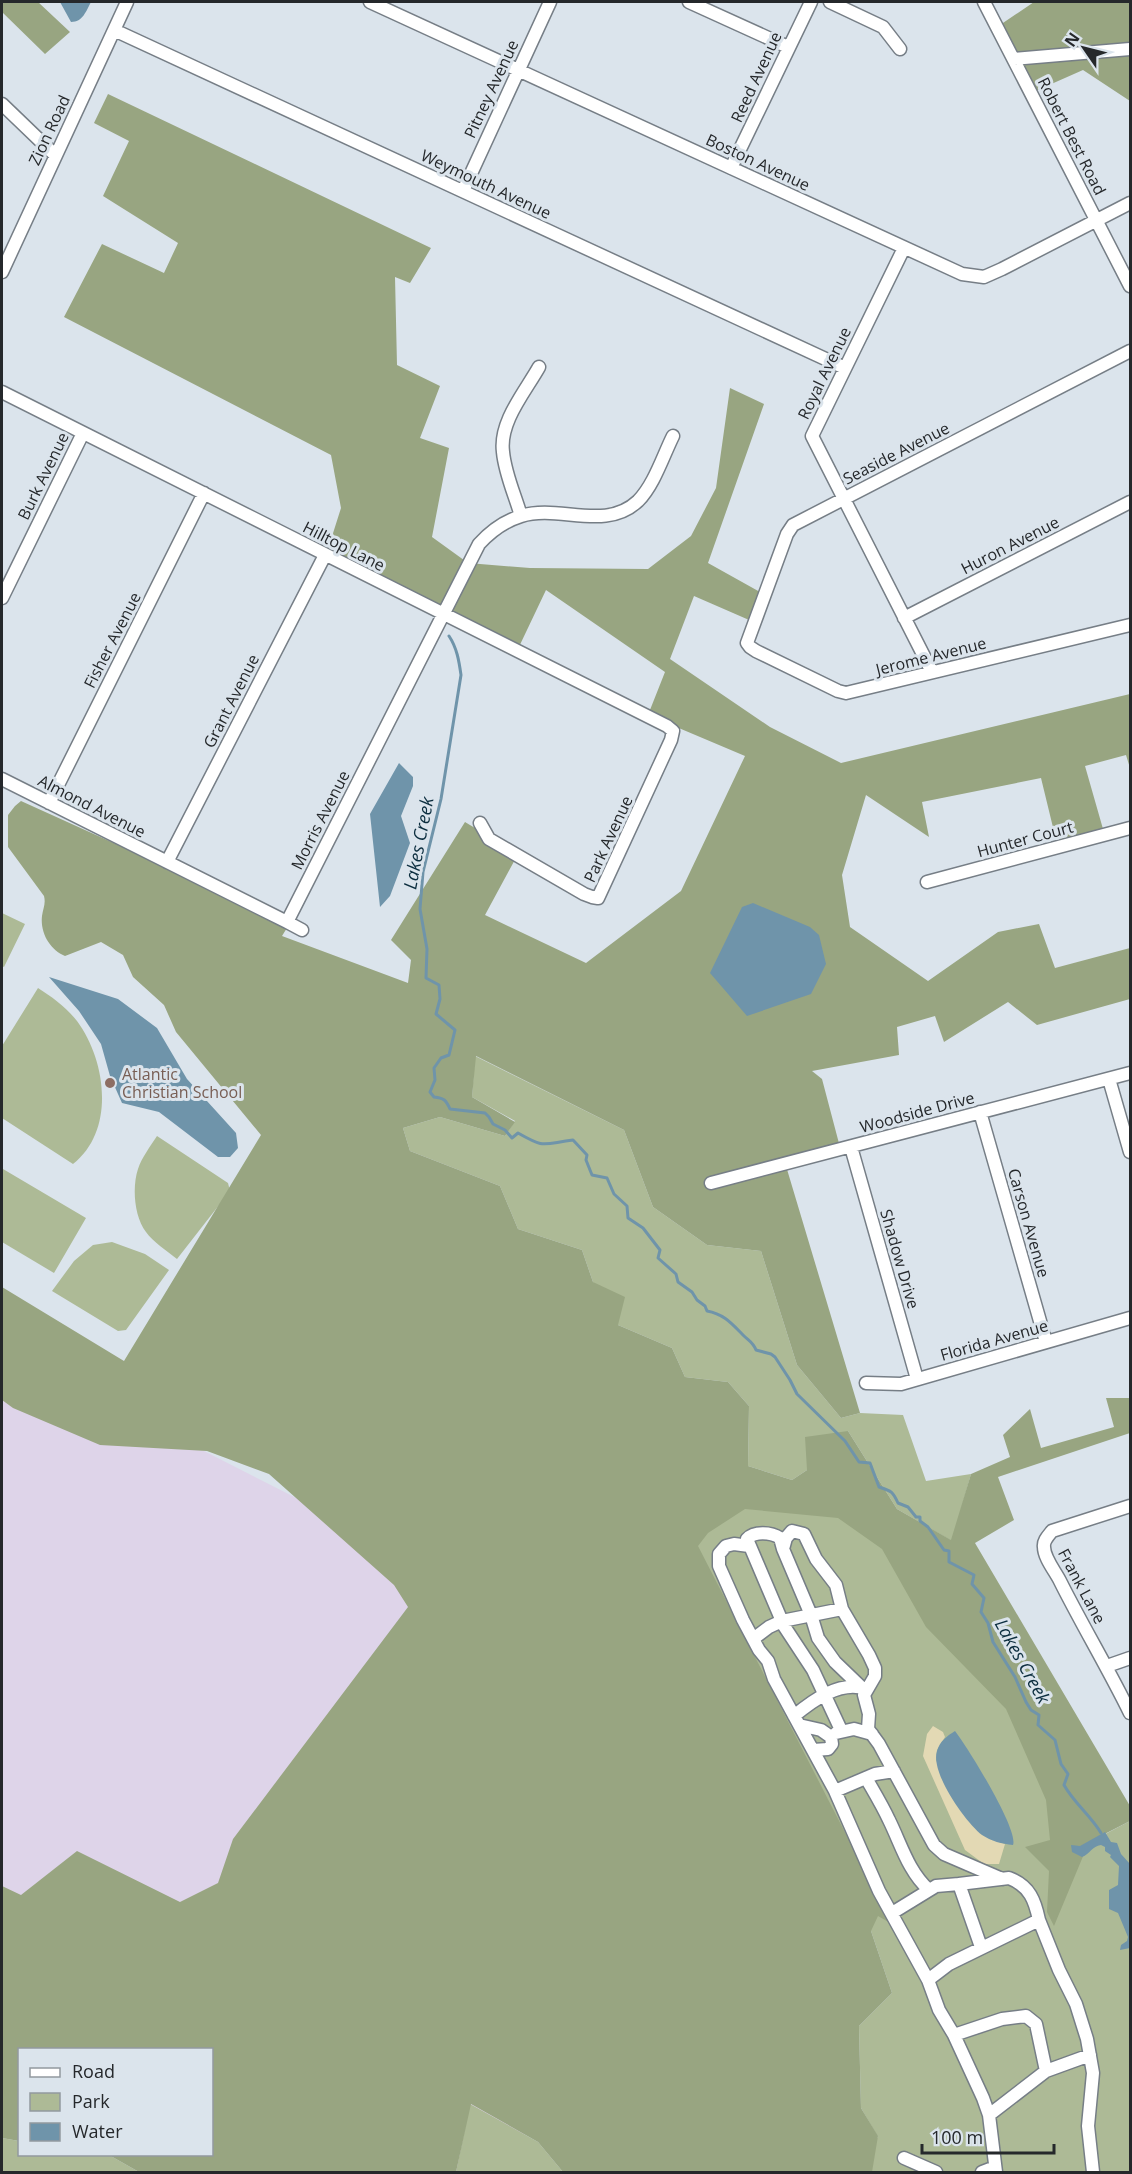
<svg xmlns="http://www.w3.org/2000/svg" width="1132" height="2174" font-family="'Open Sans',sans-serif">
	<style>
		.industrial { fill: #ded4e9 }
		.green { fill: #adba96 }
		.forest { fill: #98a581 }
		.sand { fill: #e3d9b4 }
		.water { fill: #6f94aa }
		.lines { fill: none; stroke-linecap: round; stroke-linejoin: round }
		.stream { stroke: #6f94aa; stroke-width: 3 }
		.minor-casing { stroke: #767e86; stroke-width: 15 }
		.minor { stroke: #fff; stroke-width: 12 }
		.education-dot { fill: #8d6e63; stroke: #dbe4ec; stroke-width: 2 }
		.labels { text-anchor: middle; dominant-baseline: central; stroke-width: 6; stroke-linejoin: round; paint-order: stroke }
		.street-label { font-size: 16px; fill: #25282b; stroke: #dbe4ec }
		.education-label { font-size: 16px; fill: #785e54; stroke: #dbe4ec; text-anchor: start }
		.water-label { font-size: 18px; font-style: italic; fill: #0c2e3f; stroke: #dbe4ec }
	</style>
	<rect width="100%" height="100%" fill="#dbe4ec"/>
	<path class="industrial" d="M2,1348L734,1721L505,2172H260L212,2050L2,2037Z"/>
	<path class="green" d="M2,913L25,924L4,967L2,966Z
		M38,988C52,997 66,1007 77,1021C106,1060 116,1130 73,1164L2,1118V1046Z
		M475,1056L624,1130L653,1207L707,1245L761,1251L797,1365L841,1418L860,1413L903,1415L926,1481L971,1474L952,1541L897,1509L848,1431L807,1470L792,1480L748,1466L749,1406L728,1382L685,1377L672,1348L618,1325L593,1282L582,1250L518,1229L500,1186L410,1151L403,1128L440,1117L505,1136L515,1121L472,1097Z
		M157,1136L228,1183L230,1191L177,1259C167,1251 153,1242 146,1232C134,1216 132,1187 138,1169C142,1157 150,1147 157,1136Z
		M3,1169L86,1218L54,1273L2,1242V1172Z
		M112,1242L145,1254L169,1270L126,1330L118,1331L52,1291L74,1261L93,1245Z
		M760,1492L828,1501L944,1591L1090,1842L1130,1821V2172H843L878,2137L861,2108L859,2026L892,1993L871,1931L677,1555Z
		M470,2104L538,2142L563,2172H456Z
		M2,2138L19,2141L20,2154L109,2155L139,2172H2Z"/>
	<path class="forest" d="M2,2H38L70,32L45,54L2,12Z
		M1034,2H1130V101L1083,70L1031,93L997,27Z
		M108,94L431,248L410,283L395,277L397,365L440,386L420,438L449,448L432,537L468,563L530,568L648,569L691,536L716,488L730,388L764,404L708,563L767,596L756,623L694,596L670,659L770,727L841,763L1130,694V768L1126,755L1085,766L1105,836L1058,848L1041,778L922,802L929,837L866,795L842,875L850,927L928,981L998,932L1039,924L1055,968L1130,948V999L1037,1025L1008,1002L944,1042L935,1016L897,1027L899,1055L812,1071L822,1079L841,1151L786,1166L860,1413L841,1418L797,1365L761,1251L707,1245L653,1207L624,1130L476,1056L472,1097L515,1122L505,1136L440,1117L403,1128L410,1151L500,1186L518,1229L582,1250L593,1282L625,1297L618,1325L672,1348L685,1377L728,1382L749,1406L748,1466L792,1480L807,1470L805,1437L848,1431L897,1509L951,1540L971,1474L1010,1457L1003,1435L1030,1409L1041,1448L1114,1427L1106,1398H1130V1433L998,1477L1014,1520L975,1543L1130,1806V1821L1089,1842L1054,1926L1047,1912L1049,1871L1025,1847L1050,1840L1046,1800L1006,1709L926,1627L882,1549L838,1518L745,1509L708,1533L698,1546L892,1924L878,1916L871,1931L892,1993L859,2026L861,2108L878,2136L872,2172H563L538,2142L471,2104L456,2172H139L109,2155L212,2154V2050H20L19,2141L2,2138V1886L21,1895L77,1851L180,1902L218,1883L233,1839L408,1607L394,1585L269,1474L207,1451L100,1445L13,1408L2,1400V1287L124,1361L261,1135L176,1032L164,1005L133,977L123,955L101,942L65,956C50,950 40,933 42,916C43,908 46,904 44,896L8,847V815L15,806L21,801L290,923L282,936L408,983L411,960L391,940L465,822L518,854L485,915L586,963L681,891L745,756L648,715L665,672L546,590L517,651L367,575L328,549L341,508L331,455L64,317L102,244L164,273L178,243L103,196L129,141L94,123Z"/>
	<path class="sand" d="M933,1726L943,1732L945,1737L937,1750L936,1760C953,1794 964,1832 1005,1844L999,1864H984L965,1850L923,1756L927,1734Z"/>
	<path class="water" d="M60,2H91C86,11 83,22 71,22Z
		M399,763L413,777V786L401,816L410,843L390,896L380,907L370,814Z
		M753,903L810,927L819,935L826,964L811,994L747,1016L710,973L742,907Z
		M49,977L118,999L157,1028L187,1079L236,1133L238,1148L230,1157H218L159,1112L122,1103L110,1076L101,1044L79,1011Z
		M955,1731C967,1746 1019,1830 1013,1845C1002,1844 991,1841 982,1835C965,1822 930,1772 937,1751C940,1741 947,1736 955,1731Z
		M1105,1832L1111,1842L1117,1843L1121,1854L1130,1864V1948L1120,1950L1121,1945L1127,1941L1128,1937L1118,1913L1109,1909V1890L1118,1885L1119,1866L1110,1857L1111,1855L1105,1851V1847L1101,1845C1092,1846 1090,1854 1082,1857L1072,1852L1071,1845L1080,1846Z"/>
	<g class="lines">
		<path class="stream" d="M449,636C457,648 459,661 461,675L441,799L423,872L420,909L427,949L426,978L439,985L440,999L436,1014L455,1030L449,1055L441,1058L434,1068L435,1080L430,1092L434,1097C444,1098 446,1100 450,1109L485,1113L489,1117L493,1124L505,1130L512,1138L518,1133C546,1149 542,1144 573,1140L587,1155L586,1160L592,1175L607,1178L614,1194L627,1206L628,1218L643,1228L660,1250L658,1258L676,1274L678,1282L692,1292L697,1300L705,1306L707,1311C724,1314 732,1324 743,1335C749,1341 753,1342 756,1350L771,1354L775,1357L790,1380L797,1394L845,1441L859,1462L870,1463L879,1487C892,1491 893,1492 898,1503L908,1507L916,1517H920V1521L928,1527L944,1550L949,1551V1562L974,1575L972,1584L984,1598L981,1612L988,1623L993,1642L1015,1677L1026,1702L1031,1710L1039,1715L1038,1725L1055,1740L1061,1764L1068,1774L1064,1785C1074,1803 1091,1816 1101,1833"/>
		<defs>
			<path id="minor" d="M370,2L962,274L984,277L1002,269L1130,203
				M689,2L788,47
				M830,2L883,27L900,49
				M984,2L1130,286
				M114,30L845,368
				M1014,59L1130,49
				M2,104L55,155
				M731,168L811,2
				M463,191L550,2
				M904,248L812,436L932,672
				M2,272L127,2
				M1130,351L793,525L787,534L747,643L750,647L756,651L838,691L846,693L1130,625
				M2,392L667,726L673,731L671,740L598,898L592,897L584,894L489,839L480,823
				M521,516C515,495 505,474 503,452C499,422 525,392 539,367
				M2,598L83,433
				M904,618L1130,502
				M2,779L287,922L479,544C490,532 505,521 521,516C559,504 605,532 638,501C654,485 663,456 673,436
				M49,803L204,493
				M167,862L325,555
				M927,882L1130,828
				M287,922L302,930
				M1109,1079L1130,1152
				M980,1112L1046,1342
				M851,1147L917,1379
				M711,1183L1130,1073
				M866,1383L901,1384L1130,1318
				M1130,1506L1052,1531C1048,1536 1043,1541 1044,1547C1044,1558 1055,1571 1060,1581C1082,1625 1108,1668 1130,1713
				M749,1546L734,1544L726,1546L719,1554V1566L743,1620L759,1650L768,1661L774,1679L835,1791L879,1891L928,1980L939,2010L954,2035L983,2098L989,2115L996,2172
				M783,1549L780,1538C771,1532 754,1531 747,1539L784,1626L813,1670L841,1730
				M753,1639L769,1627L782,1621L842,1609
				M1107,1666L1130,1658
				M861,1687L835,1662L818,1638L811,1615L783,1549L786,1538L792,1531L804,1534L816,1559L836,1585L842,1609L869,1655L875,1668V1676L864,1695L869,1714L868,1729L879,1744L934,1845L944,1854L1002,1879
				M794,1716C812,1701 840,1680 866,1689
				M799,1725L821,1730L831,1737L832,1744L828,1749L813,1750
				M836,1733L854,1729L872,1734
				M866,1778C874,1792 882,1805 889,1820C901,1844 908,1871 929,1890
				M835,1791L875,1774L894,1771
				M892,1913L936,1886L959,1884
				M981,1947L959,1884L1009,1878C1030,1886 1035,1901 1039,1920
				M928,1980L949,1964L1039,1920L1059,1970L1076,2004L1087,2039L1093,2073L1088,2126L1093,2172
				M954,2035L1002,2019L1026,2016L1036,2024L1046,2071
				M989,2115L1046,2071L1090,2055
				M904,2158L936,2172
				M982,2172L995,2167"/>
		</defs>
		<use href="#minor" class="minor-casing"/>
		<use href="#minor" class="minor"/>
	</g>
	<circle class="education-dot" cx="110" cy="1083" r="6"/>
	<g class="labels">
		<g class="street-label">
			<text transform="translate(756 77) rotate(-65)">Reed Avenue</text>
			<text transform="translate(491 89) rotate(-65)">Pitney Avenue</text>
			<text transform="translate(49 130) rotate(-65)">Zion Road</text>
			<text transform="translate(1072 136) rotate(63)">Robert Best Road</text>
			<text transform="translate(758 162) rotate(25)">Boston Avenue</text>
			<text transform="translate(486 184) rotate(25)">Weymouth Avenue</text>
			<text transform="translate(824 373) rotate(-64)">Royal Avenue</text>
			<text transform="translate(896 453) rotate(-27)">Seaside Avenue</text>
			<text transform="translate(43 476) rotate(-64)">Burk Avenue</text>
			<text transform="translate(1010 545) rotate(-27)">Huron Avenue</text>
			<text transform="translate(344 546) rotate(27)">Hilltop Lane</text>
			<text transform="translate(112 640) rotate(-63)">Fisher Avenue</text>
			<text transform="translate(931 656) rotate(-14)">Jerome Avenue</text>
			<text transform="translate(231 701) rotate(-63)">Grant Avenue</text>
			<text transform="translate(92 806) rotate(27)">Almond Avenue</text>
			<text transform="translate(320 820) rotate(-63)">Morris Avenue</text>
			<text transform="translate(608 839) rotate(-65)">Park Avenue</text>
			<text transform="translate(1025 839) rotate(-15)">Hunter Court</text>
			<text transform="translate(917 1112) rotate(-15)">Woodside Drive</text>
			<text transform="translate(1029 1223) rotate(74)">Carson Avenue</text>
			<text transform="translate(900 1259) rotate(74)">Shadow Drive</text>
			<text transform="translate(994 1340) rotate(-16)">Florida Avenue</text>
			<text transform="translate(1082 1586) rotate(62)">Frank Lane</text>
		</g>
		<g class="education-label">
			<text x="122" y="1074">Atlantic<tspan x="122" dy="18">Christian School</tspan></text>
		</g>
		<g class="water-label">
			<text transform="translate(418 843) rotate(-79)">Lakes Creek</text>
			<text transform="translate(1023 1661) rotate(61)">Lakes Creek</text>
		</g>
	</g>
	<rect width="1132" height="2174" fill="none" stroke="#25282b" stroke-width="6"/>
	<rect x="18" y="2048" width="195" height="108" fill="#dbe4ec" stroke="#92999f" stroke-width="1.5"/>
	<rect x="30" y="2068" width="30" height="9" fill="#ffffff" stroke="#92999f" stroke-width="1.5"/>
	<text x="72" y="2078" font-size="18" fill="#25282b">Road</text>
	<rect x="30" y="2093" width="30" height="18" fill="#adba96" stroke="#92999f" stroke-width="1.5"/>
	<text x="72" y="2108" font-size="18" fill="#25282b">Park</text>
	<rect x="30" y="2123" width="30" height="18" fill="#6f94aa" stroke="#92999f" stroke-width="1.5"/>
	<text x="72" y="2138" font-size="18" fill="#25282b">Water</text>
	<g transform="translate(1084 48) rotate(305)" stroke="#dbe4ec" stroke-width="4.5" paint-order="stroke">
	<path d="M0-4.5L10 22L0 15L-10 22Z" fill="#25282b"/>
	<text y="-9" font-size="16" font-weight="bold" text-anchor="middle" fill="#25282b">N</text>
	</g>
	<path d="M922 2144v9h132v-9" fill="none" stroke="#25282b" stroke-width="3"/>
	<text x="931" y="2144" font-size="18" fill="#25282b" stroke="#dbe4ec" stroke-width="4.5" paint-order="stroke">100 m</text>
</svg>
